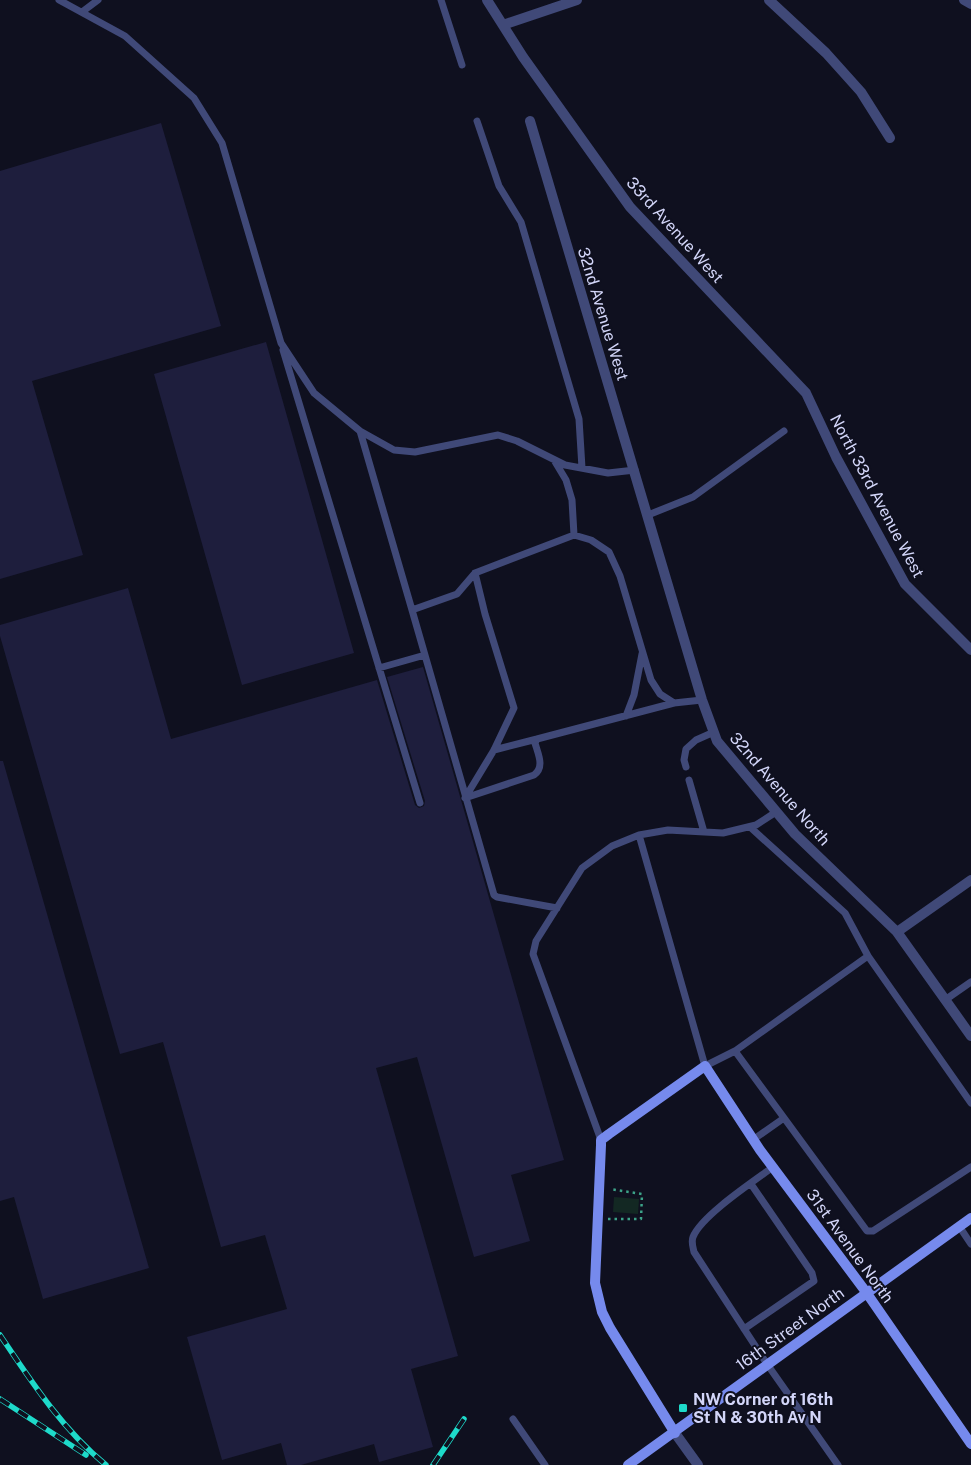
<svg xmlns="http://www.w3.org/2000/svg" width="971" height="1465" font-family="'Public Sans',sans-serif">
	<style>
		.green { fill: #132823 }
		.building { fill: #1e1e3d }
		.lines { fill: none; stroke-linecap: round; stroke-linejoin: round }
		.path { stroke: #3da389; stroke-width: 2.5; stroke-dasharray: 2.5 4; stroke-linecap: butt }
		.lane { stroke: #404978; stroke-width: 7 }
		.street { stroke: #404978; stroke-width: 10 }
		.secondary { stroke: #768aed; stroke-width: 10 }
		.rail-casing { stroke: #1edaca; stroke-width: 5.5 }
		.rail { stroke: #0f101f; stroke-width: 4; stroke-dasharray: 11; stroke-linecap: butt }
		.poi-dot { fill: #1edaca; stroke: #0f101f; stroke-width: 2 }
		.labels { text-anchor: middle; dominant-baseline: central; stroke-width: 4; stroke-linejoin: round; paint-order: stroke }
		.street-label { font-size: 16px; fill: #d3d6f9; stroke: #0f101f }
		.poi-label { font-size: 16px; font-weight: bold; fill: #d3d6f9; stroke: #0f101f; text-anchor: start }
	</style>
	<rect width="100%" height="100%" fill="#0f101f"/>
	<path class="green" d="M614,1197L639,1199L638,1214L613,1212Z"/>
	<path class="building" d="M161,123L221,326L32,381L83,555L0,579V171Z
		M266,342L354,653L242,685L154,374Z
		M128,588L171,739L377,680L415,805L419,808L424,806L425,801L387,677L423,667L564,1160L511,1175L530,1241L474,1257L417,1057L376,1068L458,1356L411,1369L433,1447L379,1462L374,1444L301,1465H287L281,1443L222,1460L187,1337L287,1309L265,1235L221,1247L163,1042L120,1054L0,636V625Z
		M0,761H3L149,1268L43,1299L14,1197L0,1201Z"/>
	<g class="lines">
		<path class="path" d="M608,1219H641L642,1194L610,1189"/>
		<path class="lane" d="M59,0L125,36L194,98L222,143L281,343L314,393L360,431L394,450L415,452L498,435L517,441L565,465L608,473L635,470
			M441,0L462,65
			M82,12L98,0
			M477,121L499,186L521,222L579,419L582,468
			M283,350L420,803
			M360,431L412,610
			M554,460L566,480L572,500L574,535
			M648,515L693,497L784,431
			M379,668L425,655
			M626,716L634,695L642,654
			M494,750L537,739
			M686,767L684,760L686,749L696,740L714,732
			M689,780L704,832
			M465,798L534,775C545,767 538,754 535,743L537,739L674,703L702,700
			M465,798L494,750L514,708L485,614L475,573
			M639,835L705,1066L735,1051L868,956L845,913L750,827
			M557,908L497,897L494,895L412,610L457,594L475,573L574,535L591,540L609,552L620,576L651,680L660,694L674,703
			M868,956L971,1103
			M945,1000L971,982
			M735,1051L867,1231H873L971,1167
			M754,1139L784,1118
			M601,1140L533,954L536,941L582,868L612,846L639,835L668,830L723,833L756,825L776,812
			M773,1167C754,1181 701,1216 693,1237C691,1242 693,1247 694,1252L767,1364L838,1465
			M959,1226L971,1244
			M744,1329L814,1281L812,1273L751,1184
			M513,1419L545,1465"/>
		<path class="street" d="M487,0L523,57L630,207L806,393L836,457L905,584L971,650
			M769,0L826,53L861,92L890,138
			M964,0L971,4
			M503,25L577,0
			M530,121L702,700L717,741L795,834L897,932L971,1036
			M897,932L971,880
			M675,1433L698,1465"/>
		<path class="secondary" d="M675,1433L610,1328L602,1312L595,1283L601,1145V1140L609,1134L705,1066L760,1150L866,1292L971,1444
			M628,1465L971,1218"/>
		<defs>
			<path id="rail" d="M0,1335C31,1381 62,1429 106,1465
				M0,1399L86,1455
				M433,1465L464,1419"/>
		</defs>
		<use href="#rail" class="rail-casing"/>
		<use href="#rail" class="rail"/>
	</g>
	<rect class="poi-dot" x="678" y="1403" width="10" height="10" rx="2.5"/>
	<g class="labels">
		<g class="street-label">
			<text transform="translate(675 230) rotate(48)">33rd Avenue West</text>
			<text transform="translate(603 314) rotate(73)">32nd Avenue West</text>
			<text transform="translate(877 496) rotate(62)">North 33rd Avenue West</text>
			<text transform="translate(780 789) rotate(49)">32nd Avenue North</text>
			<text transform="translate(850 1246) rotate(54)">31st Avenue North</text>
			<text transform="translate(790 1329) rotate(-36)">16th Street North</text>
		</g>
		<g class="poi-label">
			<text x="693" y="1399">NW Corner of 16th<tspan x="693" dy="18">St N &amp; 30th Av N</tspan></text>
		</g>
	</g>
</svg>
